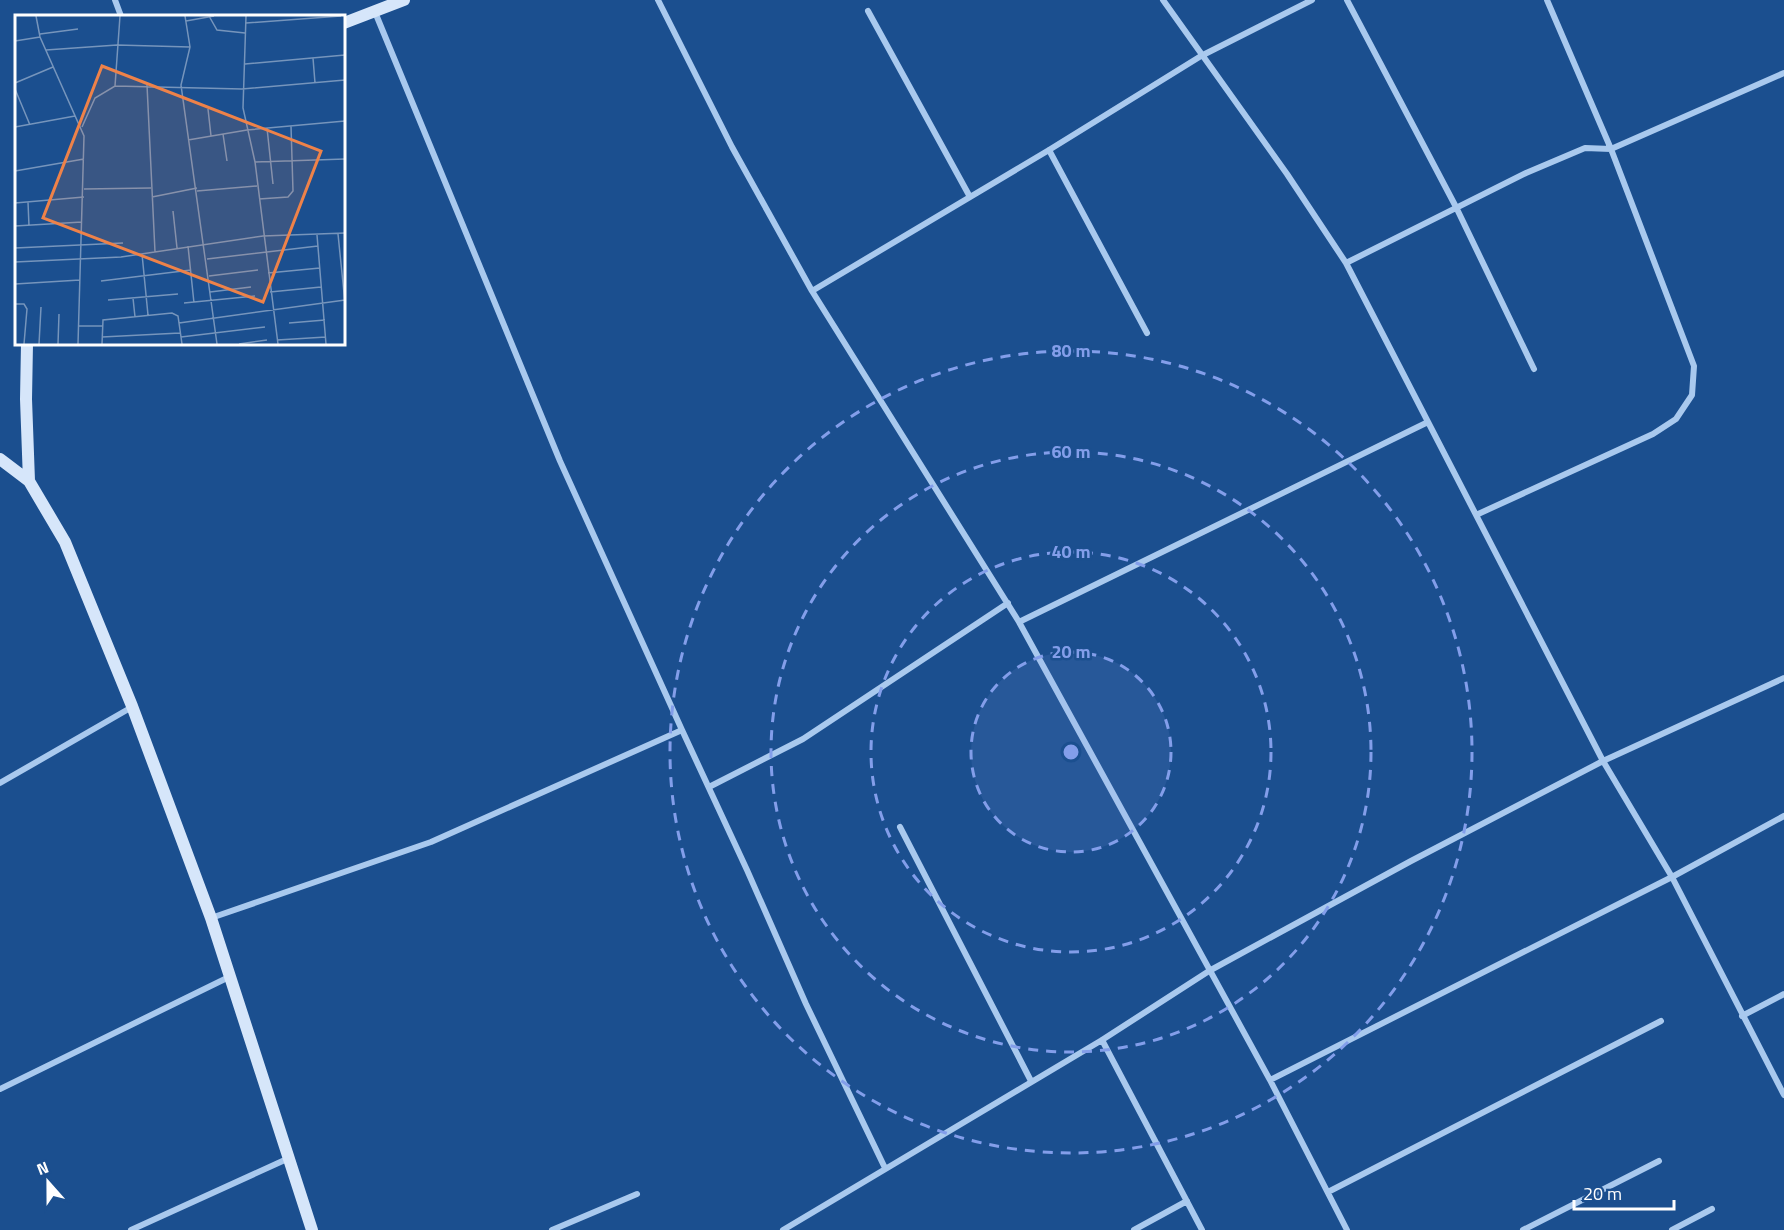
<svg xmlns="http://www.w3.org/2000/svg" width="1784" height="1230" font-family="'Titillium Web',sans-serif">
	<style>
		.lines { fill: none; stroke-linecap: round; stroke-linejoin: round }
		.street { stroke: #a9c9ee; stroke-width: 6 }
		.secondary { stroke: #d6e6fa; stroke-width: 12 }
		.ring { fill: none; stroke: #839eea; stroke-width: 3; stroke-dasharray: 10 8 }
		.inset-road { fill: none; stroke: #7695bc; stroke-width: 1.5 }
		.view { fill: #ee8249; fill-opacity: 0.15; stroke: #ee8249; stroke-width: 3 }
		.inset-edge { fill: none; stroke: #fff; stroke-width: 3 }
		.centre { fill: #839eea; stroke: #1b4f8f; stroke-width: 3 }
		.ring-label { font-size: 18px; text-anchor: middle; font-weight: bold; fill: #839eea; stroke: #1b4f8f; stroke-width: 5; stroke-linejoin: round; paint-order: stroke }
	</style>
	<rect width="100%" height="100%" fill="#1b4f8f"/>
	<g class="lines">
		<path class="street" d="M115,0L121,16
			M658,0L732,147L812,291L1019,622L1270,1080L1347,1230
			M1163,0L1287,174L1346,263L1603,761L1672,877L1784,1095
			M1347,0L1456,207L1534,369
			M868,11L970,197
			M375,12L560,461L682,730L747,870L806,1004L885,1168
			M1049,150L1147,333
			M1346,263L1526,173L1585,148L1611,149L1784,73
			M812,291L1049,150L1201,56L1312,0
			M1476,515L1653,434L1676,419L1692,395L1694,366L1611,149L1547,0
			M1019,622L1428,422
			M0,783L132,707
			M709,787L803,739L1008,603
			M900,827L1031,1081
			M211,918L431,842L682,730
			M1742,1016L1784,994
			M1102,1040L1202,1230
			M1270,1080L1672,877L1784,816
			M0,1089L229,977
			M1328,1192L1661,1021
			M131,1230L287,1159
			M552,1230L637,1194
			M783,1230L1102,1040L1209,971L1411,861L1603,761L1784,678
			M1134,1230L1187,1201
			M1523,1230L1659,1161
			M1672,1230L1712,1209"/>
		<path class="secondary" d="M344,23L404,0
			M27,344L26,399L29,481
			M0,459L29,481L65,542L132,706L211,918L312,1230"/>
	</g>
	<circle cx="1071" cy="752" r="100" fill="#839eea" fill-opacity=".12"/>
	<g class="ring">
		<circle cx="1071" cy="752" r="100"/>
		<circle cx="1071" cy="752" r="200"/>
		<circle cx="1071" cy="752" r="300"/>
		<circle cx="1071" cy="752" r="401"/>
	</g>
	<g transform="translate(15 15)">
		<rect width="330" height="330" fill="#1b4f8f"/>
		<path class="inset-road" d="M21,1L25,22L69,121L63,329M170,1L175,32L166,70L202,329M194,1L202,15L230,18M231,1L228,93L240,147L263,329M171,6L199,1M231,8L326,1M25,19L63,14M0,26L25,22M31,35L102,30L175,32M298,43L300,68M230,49L330,40M0,68L38,52M132,70L140,237M100,71L105,1M0,74L15,110M193,94L196,121M0,112L60,101M67,112L80,83L100,71L227,74L330,65M252,113L258,169M208,119L212,146M173,125L232,115L330,106M240,147L330,144M0,156L69,144M69,174L136,173M182,176L242,171M137,182L182,173M244,184L273,182L278,176L276,111M13,187L14,211M0,188L69,182M158,196L162,233M0,211L67,207M323,219L330,288M302,220L311,329M173,231L179,288M0,233L108,228M127,239L133,300M192,244L303,231M0,247L106,242L248,221L330,218M253,258L305,253M194,261L243,255M86,266L176,255M0,269L65,265M195,277L236,272M255,277L306,272M118,283L120,302M93,285L163,279M169,288L240,281M0,289H9L12,294L9,329M164,308L330,285M274,308L310,305M64,311H88M87,322L165,318M166,322L250,312M262,325L311,322M24,329L26,292M43,329L44,299M87,329L88,305L157,298L163,301L167,329M224,329L252,325"/>
		<path class="view" d="M87,51L306,136L248,287L28,203Z"/>
		<rect width="330" height="330" class="inset-edge"/>
	</g>
	<circle cx="1071" cy="752" r="9" class="centre"/>
	<g class="ring-label">
		<text x="1071" y="357">80 m</text>
		<text x="1071" y="458">60 m</text>
		<text x="1071" y="558">40 m</text>
		<text x="1071" y="658">20 m</text>
	</g>
	<g transform="translate(48 1182) rotate(339)" stroke="#1b4f8f" stroke-width="4.5" paint-order="stroke">
	<path d="M0-4.5L10 22L0 15L-10 22Z" fill="#ffffff"/>
	<text y="-9" font-size="16" font-weight="bold" text-anchor="middle" fill="#ffffff">N</text>
	</g>
	<path d="M1574 1200v9h100v-9" fill="none" stroke="#ffffff" stroke-width="3"/>
	<text x="1583" y="1200" font-size="18" fill="#ffffff" stroke="#1b4f8f" stroke-width="4.5" paint-order="stroke">20 m</text>
</svg>
